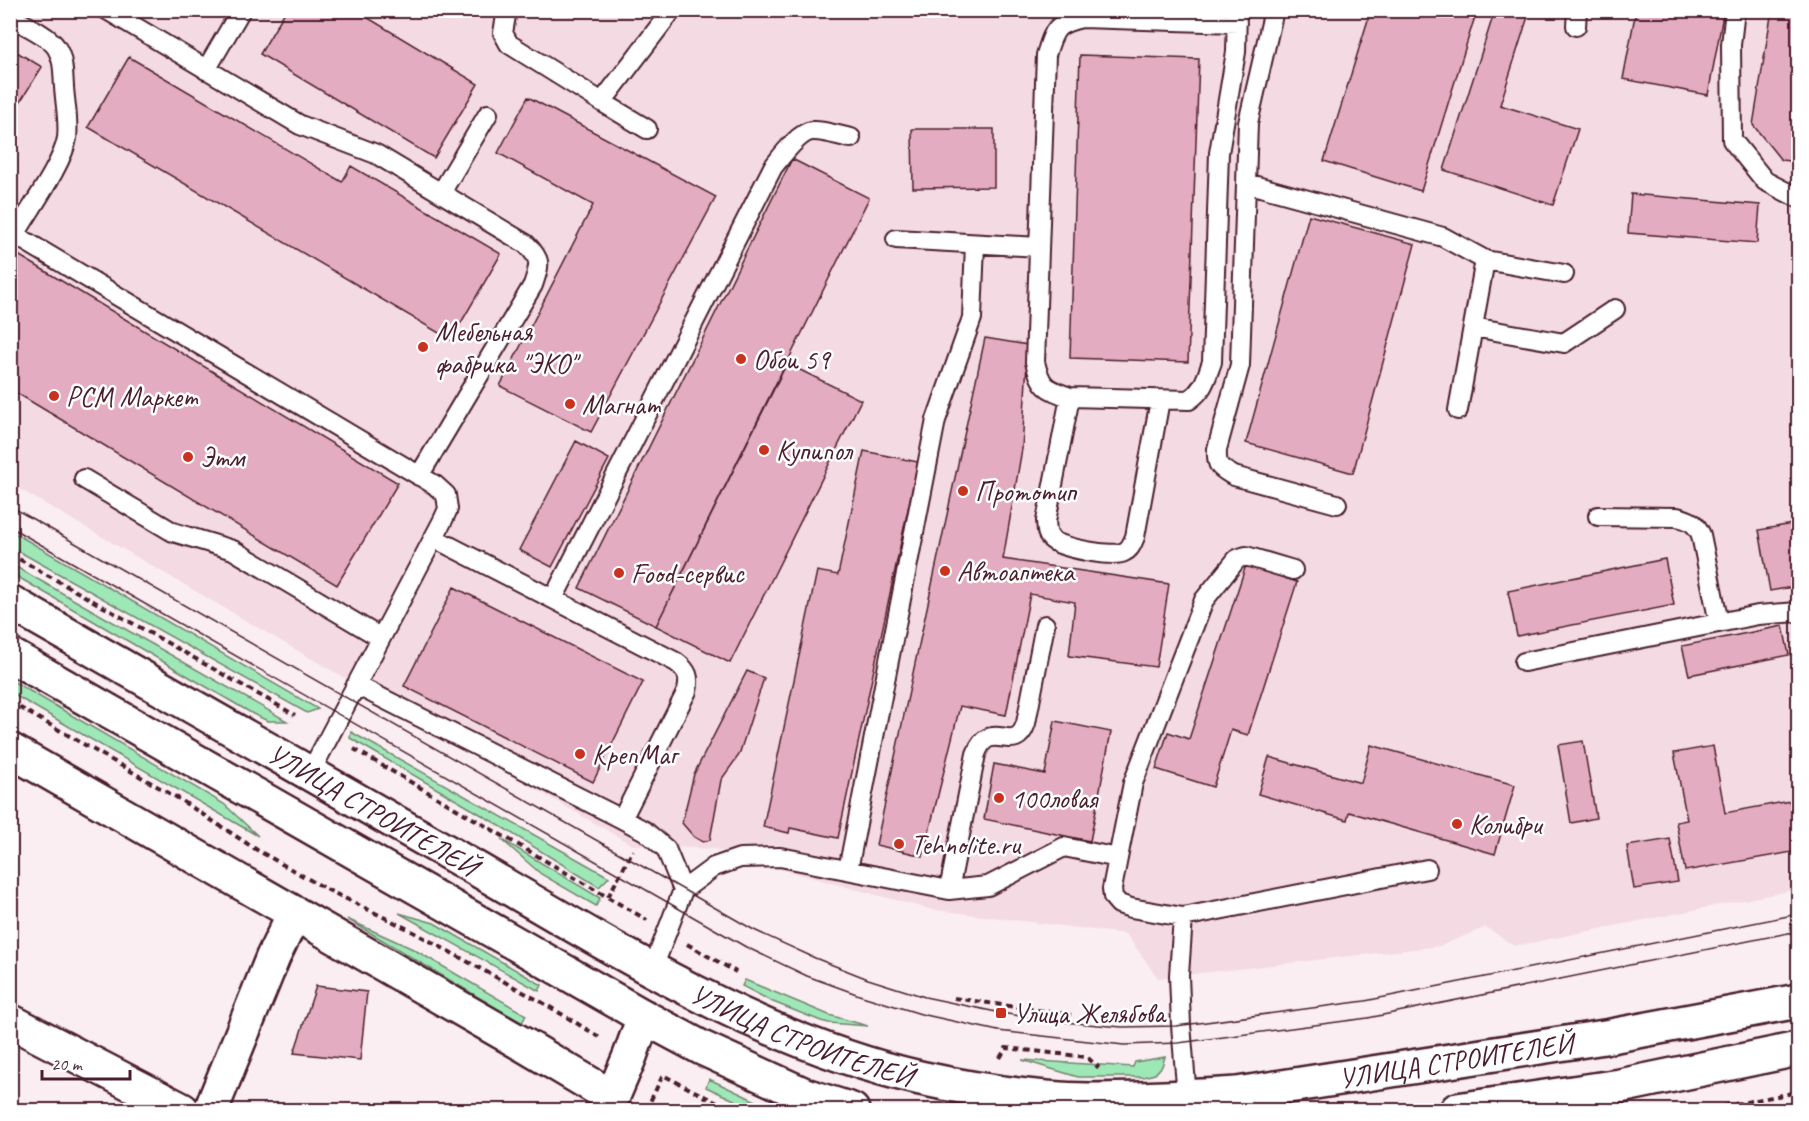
<svg xmlns="http://www.w3.org/2000/svg" width="1809" height="1121" font-family="Caveat,sans-serif">
	<style>
		.built { fill: #f3dae3 }
		.green { fill: #9ee8b7; stroke: #748471; stroke-width: 1.5 }
		.building { fill: #e4acc0; stroke: #4a1f2b; stroke-width: 1.5 }
		.lines { fill: none; stroke-linecap: round; stroke-linejoin: round }
		.service-casing { stroke: #4a1f2b; stroke-width: 22 }
		.minor-casing { stroke: #4a1f2b; stroke-width: 38 }
		.tertiary-casing { stroke: #4a1f2b; stroke-width: 38 }
		.secondary-casing { stroke: #4a1f2b; stroke-width: 38 }
		.path { stroke: #4a1f2b; stroke-width: 4; stroke-dasharray: 6 4.5; stroke-linecap: butt }
		.service { stroke: #fff; stroke-width: 18 }
		.minor { stroke: #fff; stroke-width: 33 }
		.tertiary { stroke: #fff; stroke-width: 33 }
		.secondary { stroke: #fff; stroke-width: 33 }
		.tram { stroke: #4a1f2b; stroke-width: 1.5 }
		.poi-dot { fill: #c8321e; stroke: #fff; stroke-width: 2 }
		.labels { text-anchor: middle; dominant-baseline: central; stroke-width: 5; stroke-linejoin: round; paint-order: stroke }
		.poi-label { font-size: 28px; fill: #4a1f2b; stroke: #fff; text-anchor: start }
		.street-label { font-size: 28px; fill: #4a1f2b; stroke: #fff }
	</style>
	<rect width="100%" height="100%" fill="#faeef2"/>
	<filter id="ink" filterUnits="userSpaceOnUse"><feTurbulence type="fractalNoise" baseFrequency=".0167" numOctaves="2"/><feDisplacementMap in="SourceGraphic" scale="12" xChannelSelector="R" yChannelSelector="G"/><feConvolveMatrix kernelMatrix="1 2 1 2 8 2 1 2 1" color-interpolation-filters="sRGB"/></filter>
	<g filter="url(#ink)">
		<path class="built" d="M11,11H1798V889L1514,946L1486,927L1440,946L1158,978L1126,934L929,909L780,869L715,849L632,845L11,484Z"/>
		<path class="green" d="M11,531L318,709L307,713L11,547Z
			M11,564L287,721H268L253,714L11,573Z
			M11,680L224,804L258,836L11,693Z
			M351,732L609,877L599,887L487,818L350,738Z
			M501,839L600,898L596,906L541,874Z
			M399,913L434,923L542,985L539,991Z
			M347,919L413,949L526,1015L522,1023Z
			M745,980L829,1015L868,1026L829,1023L821,1021L773,1002L742,986Z
			M1165,1057L1162,1066L1155,1074L1143,1077H1078L1022,1060L1133,1067L1135,1062Z
			M709,1079L775,1110H756L706,1087Z"/>
		<path class="building" d="M286,10H355L478,84L434,158L260,54Z
			M1371,10H1477L1421,191L1324,161Z
			M1495,10H1530L1500,105L1578,129L1553,205L1444,170Z
			M1636,10H1724L1708,95L1623,79Z
			M1772,10H1798V162L1781,160L1753,125Z
			M10,48L42,67L10,118Z
			M1080,55L1199,59L1188,362L1070,358Z
			M129,57L342,182L351,166L501,254L451,340L88,127Z
			M528,97L716,197L591,432L500,386L593,205L498,153Z
			M912,129H994V187L913,188Z
			M792,159L869,198L656,626L579,588Z
			M1631,194L1760,205L1757,243L1628,233Z
			M1309,215L1415,244L1353,473L1246,443Z
			M10,250L398,483L337,585L10,389Z
			M985,338L1028,345L1022,449L1003,559L1169,584L1156,667L1069,656L1075,602L1030,594L1006,715L960,706L923,856L876,845Z
			M786,363L861,400L730,663L656,626Z
			M576,441L609,459L552,567L519,550Z
			M864,451L918,462L838,838L790,828L789,833L763,827L817,571L838,575Z
			M1798,523V586L1770,591L1759,530Z
			M1665,559L1674,605L1517,636L1508,591Z
			M1246,565L1297,582L1248,735L1231,730L1213,787L1156,769L1168,732L1189,739Z
			M454,587L643,682L593,782L404,686Z
			M1783,626L1789,655L1689,675L1682,646Z
			M747,671L764,678L739,755L721,780L710,840L703,842L694,837L682,823L694,774Z
			M1055,721L1111,732L1090,841L984,819L994,764L1045,774Z
			M1583,741L1596,818L1571,823L1558,745Z
			M1371,745L1515,785L1495,854L1349,812L1347,820L1258,794L1269,757L1361,783Z
			M1713,746L1725,813L1790,801L1798,851L1685,871L1676,822L1687,820L1674,753Z
			M1670,839L1678,882L1634,889L1627,846Z
			M316,986L367,992L360,1060L294,1053Z"/>
		<g class="lines">
			<defs>
				<path id="service" d="M107,10L300,125L376,154L526,244C542,260 540,264 533,285L419,476
					M507,10L503,33L509,44L602,102L672,10
					M1274,10L1248,123L1240,365L1217,449C1216,467 1220,468 1234,476L1337,504
					M1735,10L1731,45L1732,140L1765,181L1798,198
					M10,17C23,24 48,35 56,47C64,59 63,74 64,87C65,103 69,122 67,138C63,164 29,210 15,235
					M1237,23L1082,18C1055,24 1054,29 1046,55L1035,362C1041,387 1046,389 1070,397L1189,400C1204,390 1206,378 1212,362L1219,153L1236,52L1237,10
					M1576,26L1577,10
					M206,70L241,10
					M602,102L647,129
					M1246,183L1443,237L1485,260L1458,410
					M441,193L488,114
					M10,232L435,485L446,495L448,509L443,520L310,773
					M896,239L1039,247
					M1485,260L1564,274
					M1473,327L1564,343L1615,309
					M1070,397L1046,521C1047,528 1046,534 1051,539C1060,548 1114,558 1124,552C1131,549 1132,543 1135,537L1160,400
					M84,479L173,532L233,550L381,638
					M1598,516L1677,517C1690,520 1696,523 1701,535L1719,623
					M553,599L773,167C781,157 799,132 812,131C824,130 839,136 851,138
					M1524,662L1758,615L1798,612
					M356,685L622,819L687,691C690,677 688,671 676,662L434,538
					M622,819L645,831L666,849L683,890L653,968
					M1118,858L1112,889L1113,897L1119,904L1131,908L1183,917L1427,869
					M848,870L936,420L972,318L975,244
					M683,890L714,867L740,858L780,857L949,890L988,886L1064,847L1118,858L1133,783L1204,600L1237,559L1246,556L1293,570
					M949,890L976,754C990,716 1015,758 1026,723L1045,625
					M1183,917L1179,975L1181,1025L1187,1097"/>
				<path id="minor" d="M10,750L526,1046L612,1097
					M10,1021L182,1110
					M211,1110L273,957L294,914"/>
				<path id="tertiary" d="M607,1110L630,1056L644,1017"/>
				<g id="secondary">
					<path id="s1" d="M10,602C165,690 320,779 475,868C615,949 761,1042 920,1078C975,1090 1032,1099 1088,1100C1138,1100 1188,1097 1237,1094L1611,1036L1798,1001"/>
					<path d="M10,655L644,1017L702,1048L805,1095L852,1110"/>
					<path d="M1457,1110L1620,1086L1798,1049"/>
				</g>
			</defs>
			<use href="#service" class="service-casing"/>
			<use href="#minor" class="minor-casing"/>
			<use href="#tertiary" class="tertiary-casing"/>
			<use href="#secondary" class="secondary-casing"/>
			<path class="path" d="M10,554L295,715
				M10,702L176,797L257,850L328,890L408,929L545,1004L601,1038
				M354,749L647,920
				M608,897L633,850
				M687,944L736,972
				M954,998L1071,1015
				M1000,1058L1006,1048L1087,1057L1099,1068
				M646,1110L663,1075L731,1110
				M1704,1110L1798,1092"/>
			<use href="#service" class="service"/>
			<use href="#minor" class="minor"/>
			<use href="#tertiary" class="tertiary"/>
			<use href="#secondary" class="secondary"/>
			<path class="tram" d="M10,506L754,930L815,958L868,979L925,997L1001,1013L1051,1021L1122,1027L1176,1026L1365,1001L1798,914
				M10,527L746,947L807,976L862,996L921,1014L998,1031L1124,1045L1178,1043L1368,1018L1798,931"/>
		</g>
	</g>
	<g class="poi-dot">
		<circle cx="423" cy="347" r="6"/>
		<circle cx="741" cy="359" r="6"/>
		<circle cx="54" cy="396" r="6"/>
		<circle cx="570" cy="404" r="6"/>
		<circle cx="764" cy="450" r="6"/>
		<circle cx="188" cy="457" r="6"/>
		<circle cx="963" cy="491" r="6"/>
		<circle cx="945" cy="571" r="6"/>
		<circle cx="619" cy="573" r="6"/>
		<circle cx="580" cy="754" r="6"/>
		<circle cx="999" cy="798" r="6"/>
		<circle cx="1457" cy="824" r="6"/>
		<circle cx="899" cy="844" r="6"/>
		<rect x="995" y="1007" width="12" height="12" rx="3"/>
	</g>
	<g class="labels">
		<g class="poi-label">
			<text x="435" y="331">Мебельная<tspan x="435" dy="32">фабрика "ЭКО"</tspan></text>
			<text x="753" y="359">Обои 59</text>
			<text x="66" y="396">РСМ Маркет</text>
			<text x="582" y="404">Магнат</text>
			<text x="776" y="450">Купипол</text>
			<text x="200" y="457">Этм</text>
			<text x="975" y="491">Прототип</text>
			<text x="957" y="571">Автоаптека</text>
			<text x="631" y="573">Food-сервис</text>
			<text x="592" y="754">КрепМаг</text>
			<text x="1011" y="798">100ловая</text>
			<text x="1469" y="824">Колибри</text>
			<text x="911" y="844">Tehnolite.ru</text>
			<text x="1013" y="1013">Улица Желябова</text>
		</g>
		<g class="street-label">
			<text stroke="none"><textPath href="#s1" startOffset="418">УЛИЦА СТРОИТЕЛЕЙ</textPath></text>
			<text stroke="none"><textPath href="#s1" startOffset="904">УЛИЦА СТРОИТЕЛЕЙ</textPath></text>
			<text stroke="none"><textPath href="#s1" startOffset="1570">УЛИЦА СТРОИТЕЛЕЙ</textPath></text>
		</g>
	</g>
	<rect width="1809" height="1121" fill="none" stroke="#fff" stroke-width="36"/>
	<rect x="18" y="18" width="1773" height="1085" fill="none" stroke="#4a1f2b" stroke-width="2" filter="url(#ink)"/>
	<path d="M42 1070v9h88v-9" fill="none" stroke="#4a1f2b" stroke-width="3"/>
	<text x="51" y="1070" font-size="18" fill="#4a1f2b" stroke="#ffffff" stroke-width="4.5" paint-order="stroke">20 m</text>
</svg>
